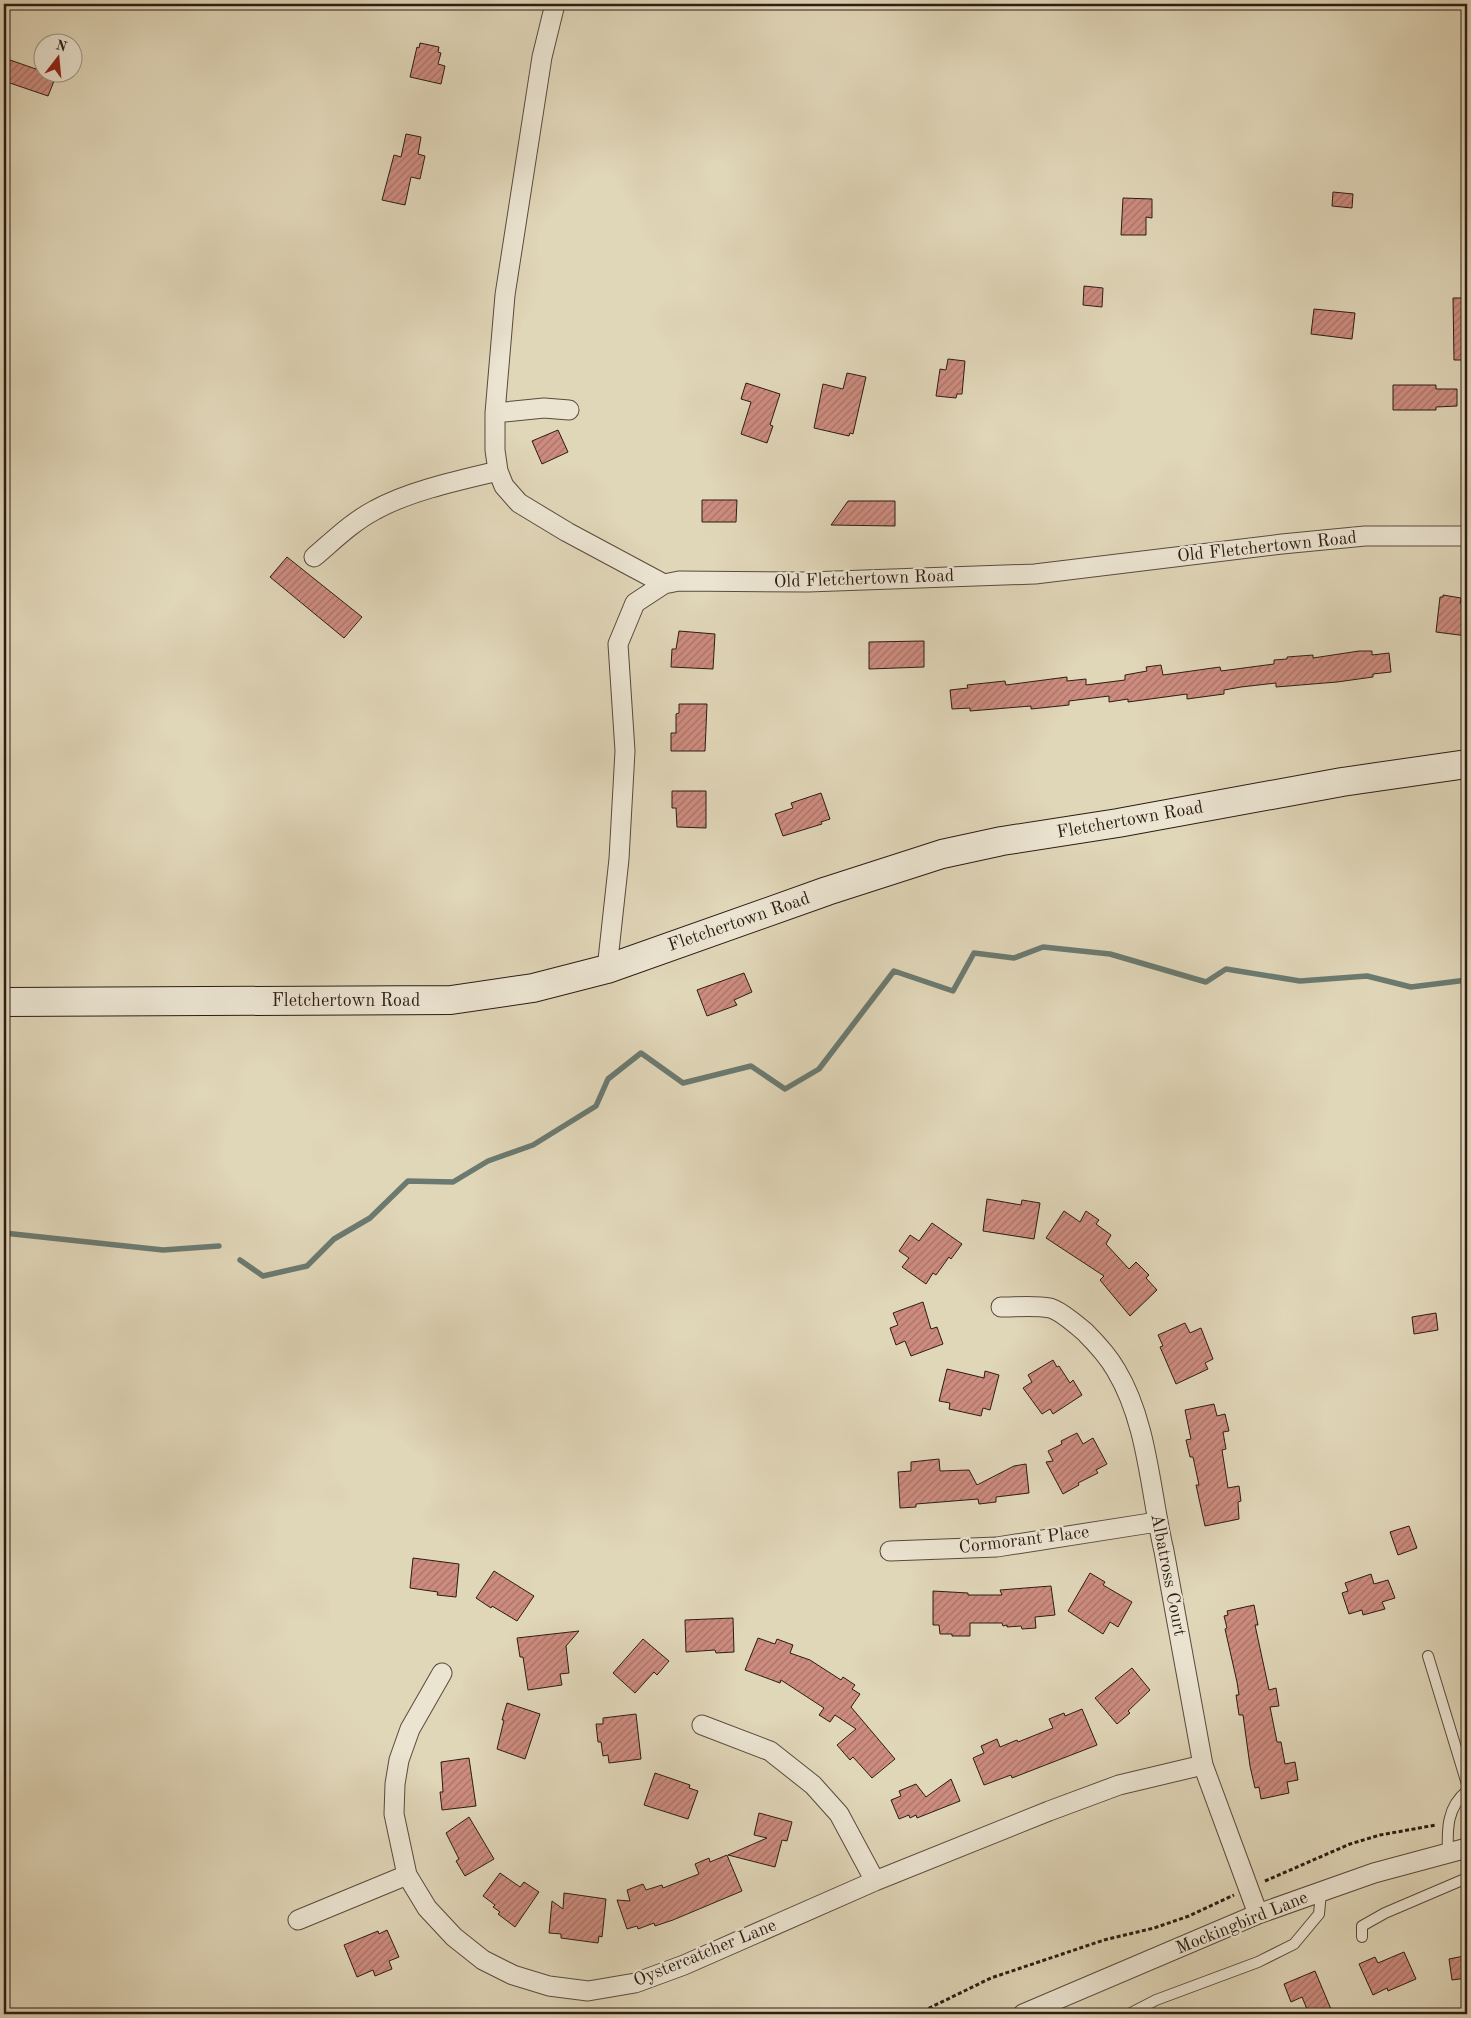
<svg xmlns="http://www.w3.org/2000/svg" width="1471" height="2018" font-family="'Old Standard TT',serif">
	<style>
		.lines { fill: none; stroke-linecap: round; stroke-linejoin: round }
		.stream { stroke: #6b7a70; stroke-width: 5.5 }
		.building { fill: url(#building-hatch); stroke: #2d1c14 }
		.lane-casing { stroke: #5a4a3d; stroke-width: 12 }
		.street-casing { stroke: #5a4a3d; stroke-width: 21 }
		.secondary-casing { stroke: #2d1c14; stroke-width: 30 }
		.path { stroke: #2d1c14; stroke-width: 3; stroke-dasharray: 4 2.5; stroke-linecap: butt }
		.lane { stroke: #ebe4d1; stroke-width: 10 }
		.street { stroke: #ebe4d1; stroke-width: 19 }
		.secondary { stroke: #ebe4d1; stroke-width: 28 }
		.labels { text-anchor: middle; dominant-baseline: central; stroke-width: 4.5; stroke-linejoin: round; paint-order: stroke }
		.street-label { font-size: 18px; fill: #2d1c14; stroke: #ebe4d1 }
	</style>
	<defs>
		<pattern id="building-hatch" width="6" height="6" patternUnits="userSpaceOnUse" patternTransform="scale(1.25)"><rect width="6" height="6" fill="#cd8c7f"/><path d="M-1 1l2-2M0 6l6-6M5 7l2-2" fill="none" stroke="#a77267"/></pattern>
	</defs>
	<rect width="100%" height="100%" fill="#e0d6b8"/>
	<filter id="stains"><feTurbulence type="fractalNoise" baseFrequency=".004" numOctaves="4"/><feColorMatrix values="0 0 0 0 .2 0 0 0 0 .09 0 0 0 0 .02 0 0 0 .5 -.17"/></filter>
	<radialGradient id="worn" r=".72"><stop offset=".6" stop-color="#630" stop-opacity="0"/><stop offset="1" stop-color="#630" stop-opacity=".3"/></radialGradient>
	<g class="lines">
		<path class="stream" d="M4,1233L163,1250L219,1246
			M240,1260L263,1276L307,1266L334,1239L370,1218L408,1181L453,1182L488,1161L533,1145L596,1106L608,1079L641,1053L683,1083L751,1066L785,1089L819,1069L894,971L953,991L974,953L1014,958L1043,947L1110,954L1206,982L1226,969L1300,981L1367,976L1411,987L1467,980"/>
	</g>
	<path class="building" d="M420,43L439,47L438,52L441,53L438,64L445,66L441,84L410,77L417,47L419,48Z
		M10,60L56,76L48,96L4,81Z
		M406,134L421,137L418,154L425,156L420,179L411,177L405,205L382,200L394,155L401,157Z
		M1333,192L1353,194L1352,208L1332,206Z
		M1123,198L1152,199V218L1146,217V235H1121Z
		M1084,286L1103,288L1102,307L1083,305Z
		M1453,298H1467V360H1454Z
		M1314,309L1355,313L1352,339L1311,334Z
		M948,359L965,361L962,394H957L956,398L936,396L940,369L946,370Z
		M847,373L866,377L853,434L850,433L849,436L814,428L823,384L843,389Z
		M746,383L780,394L770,425L773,426L767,443L741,434L751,402L741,399Z
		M1393,385H1436V389H1457V406L1436,407V410H1393Z
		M558,430L568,452L542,464L532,441Z
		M702,500H737L736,522H702Z
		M848,501H895V526L831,525Z
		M287,557L362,617L344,638L270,577Z
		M1443,595L1461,598L1460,603L1467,605V636L1436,632L1440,597H1443Z
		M679,631L715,634L713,669L671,667L672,649H676Z
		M924,641V667L869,669V642Z
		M1359,651H1372V655L1389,653L1391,672L1373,674V677L1337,682L1276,687V683L1241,687L1224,690V694L1187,699V694L1128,702V699L1109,702V696L1069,701V705L1031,709V706L970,711V708L952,709L950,690L968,688L967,685L1005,681L1006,685L1067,677V681L1086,679V685L1125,680V675L1147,671L1146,667L1161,665L1163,675L1220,667L1221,671L1274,664V660L1287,659V657L1313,655V658Z
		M679,704H707L705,751H671V733H676V714L679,713Z
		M672,791H706V828L677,827L676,808H672Z
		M821,793L830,819L821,822L822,824L783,836L775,814L793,808L791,803Z
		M744,973L752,992L734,1000L737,1005L707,1016L697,990Z
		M987,1199L1021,1205L1022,1200L1040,1203L1034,1239L983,1231Z
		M1064,1211L1080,1222L1086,1211L1099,1220L1096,1224L1111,1235L1106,1244L1129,1269L1136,1262L1149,1275L1146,1278L1157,1290L1130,1316L1100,1280L1104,1276L1046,1238Z
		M932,1223L962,1244L951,1259L949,1257L936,1275L933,1273L926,1284L902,1267L909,1258L899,1251L910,1235L919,1241Z
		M923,1302L931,1329L937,1327L943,1344L911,1356L905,1341L896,1345L890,1328L898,1325L893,1313Z
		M1436,1313L1438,1330L1414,1334L1412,1317Z
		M1185,1323L1190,1333L1201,1328L1213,1359L1205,1363L1208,1369L1176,1384L1160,1347L1163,1346L1158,1335Z
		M1053,1360L1057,1367L1059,1366L1070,1383L1073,1380L1082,1395L1053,1414L1050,1409L1042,1414L1023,1388L1032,1382L1028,1375Z
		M947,1369L984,1378L985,1371L999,1375L990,1410L983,1408L981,1416L949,1409L950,1403L939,1401Z
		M1214,1404L1217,1416L1225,1414L1229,1431L1223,1432L1226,1449L1222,1450L1228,1488L1239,1486L1241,1501L1238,1502L1239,1519L1205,1526L1196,1485H1199L1193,1457H1190L1186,1440L1191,1439L1185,1410Z
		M1077,1433L1083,1444L1093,1438L1107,1464L1096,1470L1098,1473L1078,1483L1079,1485L1063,1494L1046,1462L1053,1461L1048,1451L1062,1444L1061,1441Z
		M939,1459L940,1471L969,1470L977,1485L1014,1466L1026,1464L1029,1493L996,1497V1502L979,1504L978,1499L916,1504V1507L900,1508L898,1472L911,1471V1462Z
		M1409,1526L1417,1548L1398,1555L1390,1532Z
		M413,1558L459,1564L456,1597L437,1595L438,1592L410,1588Z
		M494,1571L534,1596L517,1621L492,1606L491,1608L476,1598Z
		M1090,1573L1105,1582L1103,1585L1132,1602L1118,1627L1110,1622L1103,1634L1068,1611Z
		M1371,1574L1374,1584L1388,1580L1395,1598L1382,1602L1385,1609L1363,1615L1362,1610L1349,1614L1342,1593L1348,1591L1345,1583Z
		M1051,1586L1055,1615L1035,1617L1036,1628L1022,1629L1021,1626L1007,1627V1625L1003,1626L1002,1623H970V1636H952V1634H940L939,1625H933V1591L968,1593V1595H1002L1000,1590Z
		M1254,1605L1258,1625H1255L1269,1690L1276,1688L1279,1706L1270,1707L1277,1742H1281L1285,1764L1295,1762L1298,1780L1287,1782L1289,1793L1261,1799L1259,1787L1255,1788L1250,1766L1243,1715H1239L1236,1695H1239L1237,1682L1225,1629L1227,1628L1224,1616L1228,1615L1227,1611Z
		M733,1618L734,1652L716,1653L715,1650L686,1652L685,1620Z
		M579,1631L566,1646L569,1673L560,1674L562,1685L528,1690L523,1657H520L517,1638Z
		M758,1638L775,1644L777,1639L793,1645L790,1653L810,1660L841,1680L843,1677L855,1685L852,1689L860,1694L851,1707L895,1759L872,1778L853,1757L850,1760L837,1745L856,1729L835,1715L830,1722L819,1715L824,1708L781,1680L780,1683L745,1670Z
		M643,1639L669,1661L657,1675L654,1672L635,1693L613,1673Z
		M1132,1668L1150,1690L1128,1711L1130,1713L1117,1724L1095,1698Z
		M507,1703L540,1714L525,1759L497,1749L504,1720H502Z
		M1082,1709L1097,1745L1012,1778L1011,1775L984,1785L973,1758L984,1753L981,1746L997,1739L1000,1747L1017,1740L1018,1742L1053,1728L1049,1719L1064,1713L1065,1716Z
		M636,1714L641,1759L609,1763L608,1755L603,1756L601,1742H598L596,1724H603V1718Z
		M469,1758L476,1806L442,1810L440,1792H443L441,1762Z
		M655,1773L690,1785L689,1788L698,1791L688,1819L644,1805Z
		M951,1779L960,1801L917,1818L916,1815L910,1818L909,1815L899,1819L891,1800L901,1796L899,1791L916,1784L926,1797Z
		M759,1813L792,1822L787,1841L782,1840L775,1867L728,1855L767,1838L754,1835Z
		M469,1817L494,1859L465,1876L456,1861L459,1859L446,1833Z
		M727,1855L742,1891L673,1920L655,1926L654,1923L638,1929L637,1926L627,1929L617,1900L630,1901L627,1890L643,1884L646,1890L662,1885L663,1888L699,1874L695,1864L709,1858L710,1862Z
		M500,1873L520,1887L524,1882L539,1892L515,1927L498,1914L500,1912L493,1907L495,1905L483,1896Z
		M564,1893L606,1899L602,1937L599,1936L598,1943L561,1938V1934L549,1933L552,1901L563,1909Z
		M387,1930L399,1957L389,1961L392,1969L375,1976L373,1970L357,1977L344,1945L378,1931L379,1934Z
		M1404,1952L1416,1979L1388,1991L1387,1988L1373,1995L1359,1964L1375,1957L1378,1963Z
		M1464,1956L1467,1978L1452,1980L1449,1959Z
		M1315,1971L1333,2014H1309L1302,1997L1291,2002L1284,1984Z"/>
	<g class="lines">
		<defs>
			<path id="lane" d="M1428,1656L1467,1784
				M1448,1853C1447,1829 1447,1807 1467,1791
				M1362,1937V1926L1385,1913L1467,1878
				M1129,2014L1156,2000L1258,1962L1294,1944L1319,1914L1321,1892"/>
			<path id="street" d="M555,4L542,57L505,295L495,413V450L498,471L504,486L519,503L567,532L664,584
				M495,413L544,408L569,410
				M314,557C333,541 352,522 375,510C409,491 460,480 498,471
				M607,969L619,859L625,751L618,644L635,603L664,584L679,581L808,582L1035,574L1282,544L1365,536H1467
				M1001,1307C1016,1307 1035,1305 1050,1308C1059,1310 1078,1326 1085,1332C1097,1344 1108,1356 1116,1370C1148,1423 1150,1492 1164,1551L1203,1765L1258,1914
				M890,1551L997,1547L1157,1522
				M442,1673L410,1729L399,1760L395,1784L394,1814L407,1875L427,1908L454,1937L483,1960L513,1975L549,1986L588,1991L635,1983L684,1965L875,1881L1049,1811L1119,1785L1203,1765
				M702,1725L770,1751L813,1785L839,1814L875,1881
				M298,1920L407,1875
				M1023,2014L1258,1914L1374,1873L1467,1848"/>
			<path id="secondary" d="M4,1002L451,1000L533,988L607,969L827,891L942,854L1002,841L1118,823L1342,782L1467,764"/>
		</defs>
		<use href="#lane" class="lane-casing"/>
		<use href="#street" class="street-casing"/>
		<use href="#secondary" class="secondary-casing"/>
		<path class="path" d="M1265,1881L1350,1844L1380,1835L1436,1825
			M917,2014L991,1978L1104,1940L1154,1928L1189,1916L1234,1895"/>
		<use href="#lane" class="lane"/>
		<use href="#street" class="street"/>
		<use href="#secondary" class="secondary"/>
	</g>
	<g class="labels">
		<g class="street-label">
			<text transform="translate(1267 547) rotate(-6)">Old Fletchertown Road</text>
			<text transform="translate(864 579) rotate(-2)">Old Fletchertown Road</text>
			<text transform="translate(1130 820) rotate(-10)">Fletchertown Road</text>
			<text transform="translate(739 922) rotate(-19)">Fletchertown Road</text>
			<text x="346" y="1001">Fletchertown Road</text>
			<text transform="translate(1024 1540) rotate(-7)">Cormorant Place</text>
			<text transform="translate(1168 1575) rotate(79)">Albatross Court</text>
			<text transform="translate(1242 1923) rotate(-22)">Mockingbird Lane</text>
			<text transform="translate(705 1953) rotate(-22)">Oystercatcher Lane</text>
		</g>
	</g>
	<rect width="1471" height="2018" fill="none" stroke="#e0d6b8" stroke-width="20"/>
	<rect x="5" y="5" width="1461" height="2008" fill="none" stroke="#2d1c14" stroke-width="2.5"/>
	<rect x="10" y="10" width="1451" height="1998" fill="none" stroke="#2d1c14"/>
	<g transform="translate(58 58) rotate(16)"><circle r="24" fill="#ebe4d1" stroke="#9f9485"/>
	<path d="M0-4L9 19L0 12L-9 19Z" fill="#8f2418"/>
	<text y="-8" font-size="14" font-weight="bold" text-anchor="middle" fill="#2d1c14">N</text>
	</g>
	<rect width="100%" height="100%" filter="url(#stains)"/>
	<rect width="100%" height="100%" fill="url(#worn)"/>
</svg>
